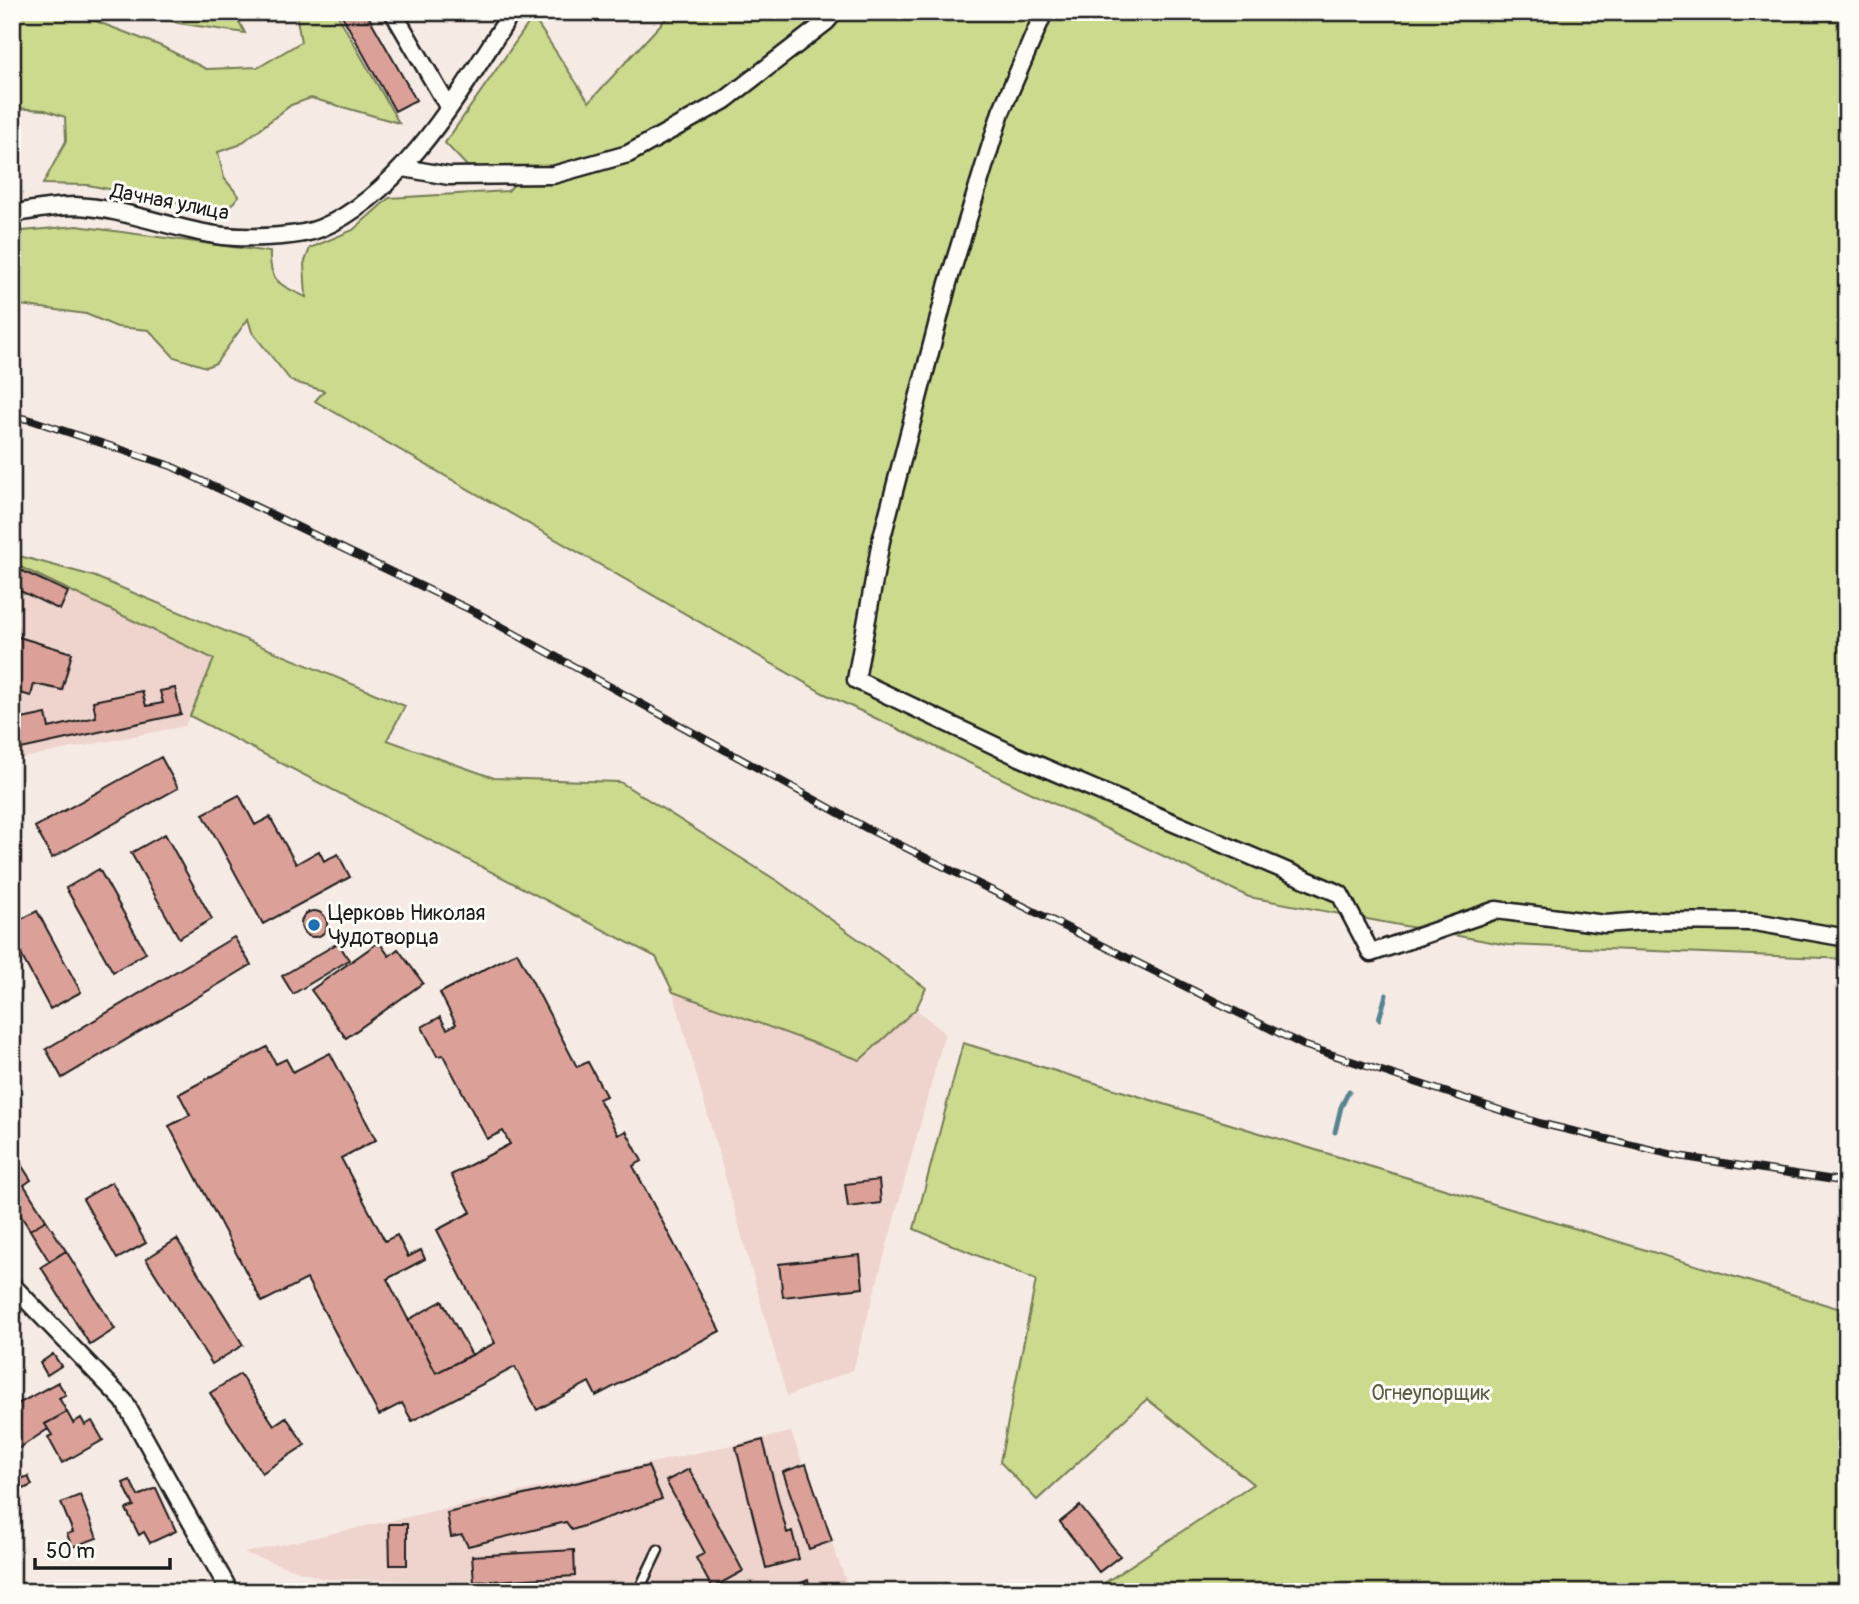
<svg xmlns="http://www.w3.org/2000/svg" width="1859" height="1604" font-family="Pangolin,sans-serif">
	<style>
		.built { fill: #eed4cd }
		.green { fill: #ccda8e; stroke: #747b55; stroke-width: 2 }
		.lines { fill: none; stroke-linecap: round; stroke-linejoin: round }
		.stream { stroke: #588492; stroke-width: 5 }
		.building { fill: #dba198; stroke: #1c1c1c; stroke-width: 2 }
		.service-casing { stroke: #1c1c1c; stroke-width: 13 }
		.minor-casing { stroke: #1c1c1c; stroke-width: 21 }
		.service { stroke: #fdfcf7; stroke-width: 8 }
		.minor { stroke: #fdfcf7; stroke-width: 16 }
		.rail-casing { stroke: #1c1c1c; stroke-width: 8 }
		.rail { stroke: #fdfcf7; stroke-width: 5; stroke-dasharray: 16; stroke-linecap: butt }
		.poi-dot { fill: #1f6fb2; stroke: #fdfcf7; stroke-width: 2.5 }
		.labels { text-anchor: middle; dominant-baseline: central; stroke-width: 6; stroke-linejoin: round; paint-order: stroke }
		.street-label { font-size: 21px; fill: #1c1c1c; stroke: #fdfcf7 }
		.poi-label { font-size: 21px; fill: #1c1c1c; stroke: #fdfcf7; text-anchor: start }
		.park-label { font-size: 21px; fill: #5a5e44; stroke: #fdfcf7 }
	</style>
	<rect width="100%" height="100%" fill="#f6eae4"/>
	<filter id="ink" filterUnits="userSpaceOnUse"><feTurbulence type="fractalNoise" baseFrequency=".0143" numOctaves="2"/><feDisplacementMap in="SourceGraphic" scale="14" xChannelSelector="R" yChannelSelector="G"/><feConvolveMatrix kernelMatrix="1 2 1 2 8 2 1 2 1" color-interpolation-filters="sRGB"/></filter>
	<g filter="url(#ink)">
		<path class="built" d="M12,563L214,659L185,726L12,760Z
			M673,992L859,1060L916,1009L945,1033L853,1370L787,1396Z
			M791,1432L850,1592H649L639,1584L324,1579L244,1553Z"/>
		<path class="green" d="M12,12H72L161,46L206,69L259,67L301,42L297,19L293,12H336L399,123L311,98L291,105L239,145L218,152L224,178L239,196L225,212L88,185L43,184L66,141L65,117L45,110L12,108Z
			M147,12H234L245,33L178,23Z
			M672,12H1847V959L1507,945L1249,897L823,693L315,401L324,391L291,381L252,332L248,319L216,363L206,367L174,357L149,330L117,327L86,314L12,304V232L77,226L270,252C269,283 281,285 306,297L304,264L310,248L353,230L389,198L508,191L527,170L467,166L445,143L533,17L589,102Z
			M12,554L93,576L405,706L387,740L494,778L620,782L779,882L926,988L916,1009L860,1060L673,992L656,957L190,716L214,659L12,563Z
			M963,1043L1847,1311V1592H1091L1253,1484L1147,1399L1037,1500L1000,1462L1036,1280L914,1229Z"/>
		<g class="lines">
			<path class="stream" d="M1379,1019L1386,995
				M1335,1132L1341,1107L1349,1091"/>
		</g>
		<path class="building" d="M340,12H366L416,100L395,111Z
			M12,567L20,570L12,594Z
			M20,570L68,592L60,610L14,588Z
			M12,635L72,653L62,690L34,684L31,696L12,691Z
			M175,688L181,714L12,751V721L46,714L49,728L96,717L93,701L142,691L146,706L163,703L160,691Z
			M161,757L178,788L52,858L35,827Z
			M239,795L255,825L270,817L296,864L319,851L324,861L338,854L350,877L263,924L203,814Z
			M165,834L212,919L179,938L131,853Z
			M99,869L146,953L113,972L66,888Z
			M301 924a13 13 0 1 1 26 0a13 13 0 1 1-26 0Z
			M37,911L81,992L50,1009L12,938V924Z
			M234,937L251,965L62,1078L46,1049Z
			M379,942L389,956L398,949L423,983L346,1038L311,990Z
			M338,943L349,960L293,994L282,976Z
			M517,952L577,1067L588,1062L606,1096L599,1099L618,1135L626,1131L642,1161L633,1166L720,1331L596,1396L589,1382L537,1410L515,1367L412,1421L402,1403L379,1415L307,1279L262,1302L169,1126L190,1115L179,1094L267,1047L276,1064L286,1059L293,1072L330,1053L376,1140L341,1158L385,1241L397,1235L408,1257L421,1250L425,1259L387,1279L436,1373L495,1343L437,1230L471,1212L451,1175L510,1144L503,1131L487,1139L443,1055L437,1056L422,1027L440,1017L447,1029L456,1024L440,993Z
			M20,1163L31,1180L24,1185L46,1220L30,1230L12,1202V1168Z
			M879,1180L881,1203L848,1207L845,1184Z
			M112,1182L146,1243L117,1259L83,1199Z
			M46,1220L66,1251L49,1261L30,1230Z
			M177,1239L243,1345L212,1364L146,1259Z
			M66,1251L115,1329L90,1345L41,1267Z
			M860,1255L863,1288L783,1297L779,1264Z
			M442,1301L472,1355L436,1373L408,1320Z
			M12,1327L19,1342L12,1346Z
			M53,1354L61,1366L47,1375L40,1363Z
			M240,1374L274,1425L286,1417L305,1445L262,1473L210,1393Z
			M58,1382L66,1395L59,1398L67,1412L45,1424L48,1429L12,1453V1407Z
			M67,1412L73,1423L81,1418L85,1425L92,1421L103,1440L62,1463L48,1437L52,1435L45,1424Z
			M763,1440L787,1533L792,1531L799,1559L766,1568L736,1447Z
			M806,1464L832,1541L809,1549L783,1472Z
			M648,1466L662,1499L572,1530L566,1522L468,1546L462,1535L451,1537L447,1513Z
			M689,1469L743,1571L712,1588L696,1558L705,1553L666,1481Z
			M28,1476L32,1485L15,1493L12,1483Z
			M130,1480L138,1496L156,1488L176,1531L150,1543L144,1532L139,1535L126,1509L134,1506L123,1483Z
			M80,1495L97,1538L72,1547L67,1534L73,1532L61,1503Z
			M1080,1506L1120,1556L1099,1572L1060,1522Z
			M389,1524H407V1565H390Z
			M574,1550L575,1576L474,1582L472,1556Z
			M808,1580L812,1592H779Z"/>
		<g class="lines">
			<defs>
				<path id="service" d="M638,1592L658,1550"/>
				<path id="minor" d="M393,12L449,108
					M1044,12L1001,112L948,283L881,541L856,680L1017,756L1340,894L1371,953L1496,910L1605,924L1643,921L1755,922L1847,938
					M404,168L449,176L553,175L628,154L725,100L826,22L835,12
					M12,214C32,210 55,206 75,206C123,208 169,228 216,235C242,239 297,238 321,228C404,194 465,84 512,12
					M12,1285L124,1401L230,1592"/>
			</defs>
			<use href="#service" class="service-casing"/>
			<use href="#minor" class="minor-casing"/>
			<use href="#service" class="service"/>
			<use href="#minor" class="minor"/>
			<defs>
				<path id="rail" d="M12,416L31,420L171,466L477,613L866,828L1303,1045L1539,1123L1678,1156L1847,1182"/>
			</defs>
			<use href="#rail" class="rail-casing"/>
			<use href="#rail" class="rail"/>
		</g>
	</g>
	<circle class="poi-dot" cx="314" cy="925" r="7"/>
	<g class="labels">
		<g class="street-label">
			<text transform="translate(170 202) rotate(11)">Дачная улица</text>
		</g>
		<g class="poi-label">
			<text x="328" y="913">Церковь Николая<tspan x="328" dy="24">Чудотворца</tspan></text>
		</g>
		<g class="park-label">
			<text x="1431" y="1393">Огнеупорщик</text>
		</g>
	</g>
	<rect width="1859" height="1604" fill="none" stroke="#fdfcf7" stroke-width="42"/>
	<rect x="21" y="21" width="1817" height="1562" fill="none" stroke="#1c1c1c" stroke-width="2.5" filter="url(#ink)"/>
	<path d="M35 1558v10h135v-10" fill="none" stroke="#1c1c1c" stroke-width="3.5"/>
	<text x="46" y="1558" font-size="21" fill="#1c1c1c" stroke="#fdfcf7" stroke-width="5" paint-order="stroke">50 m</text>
</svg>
